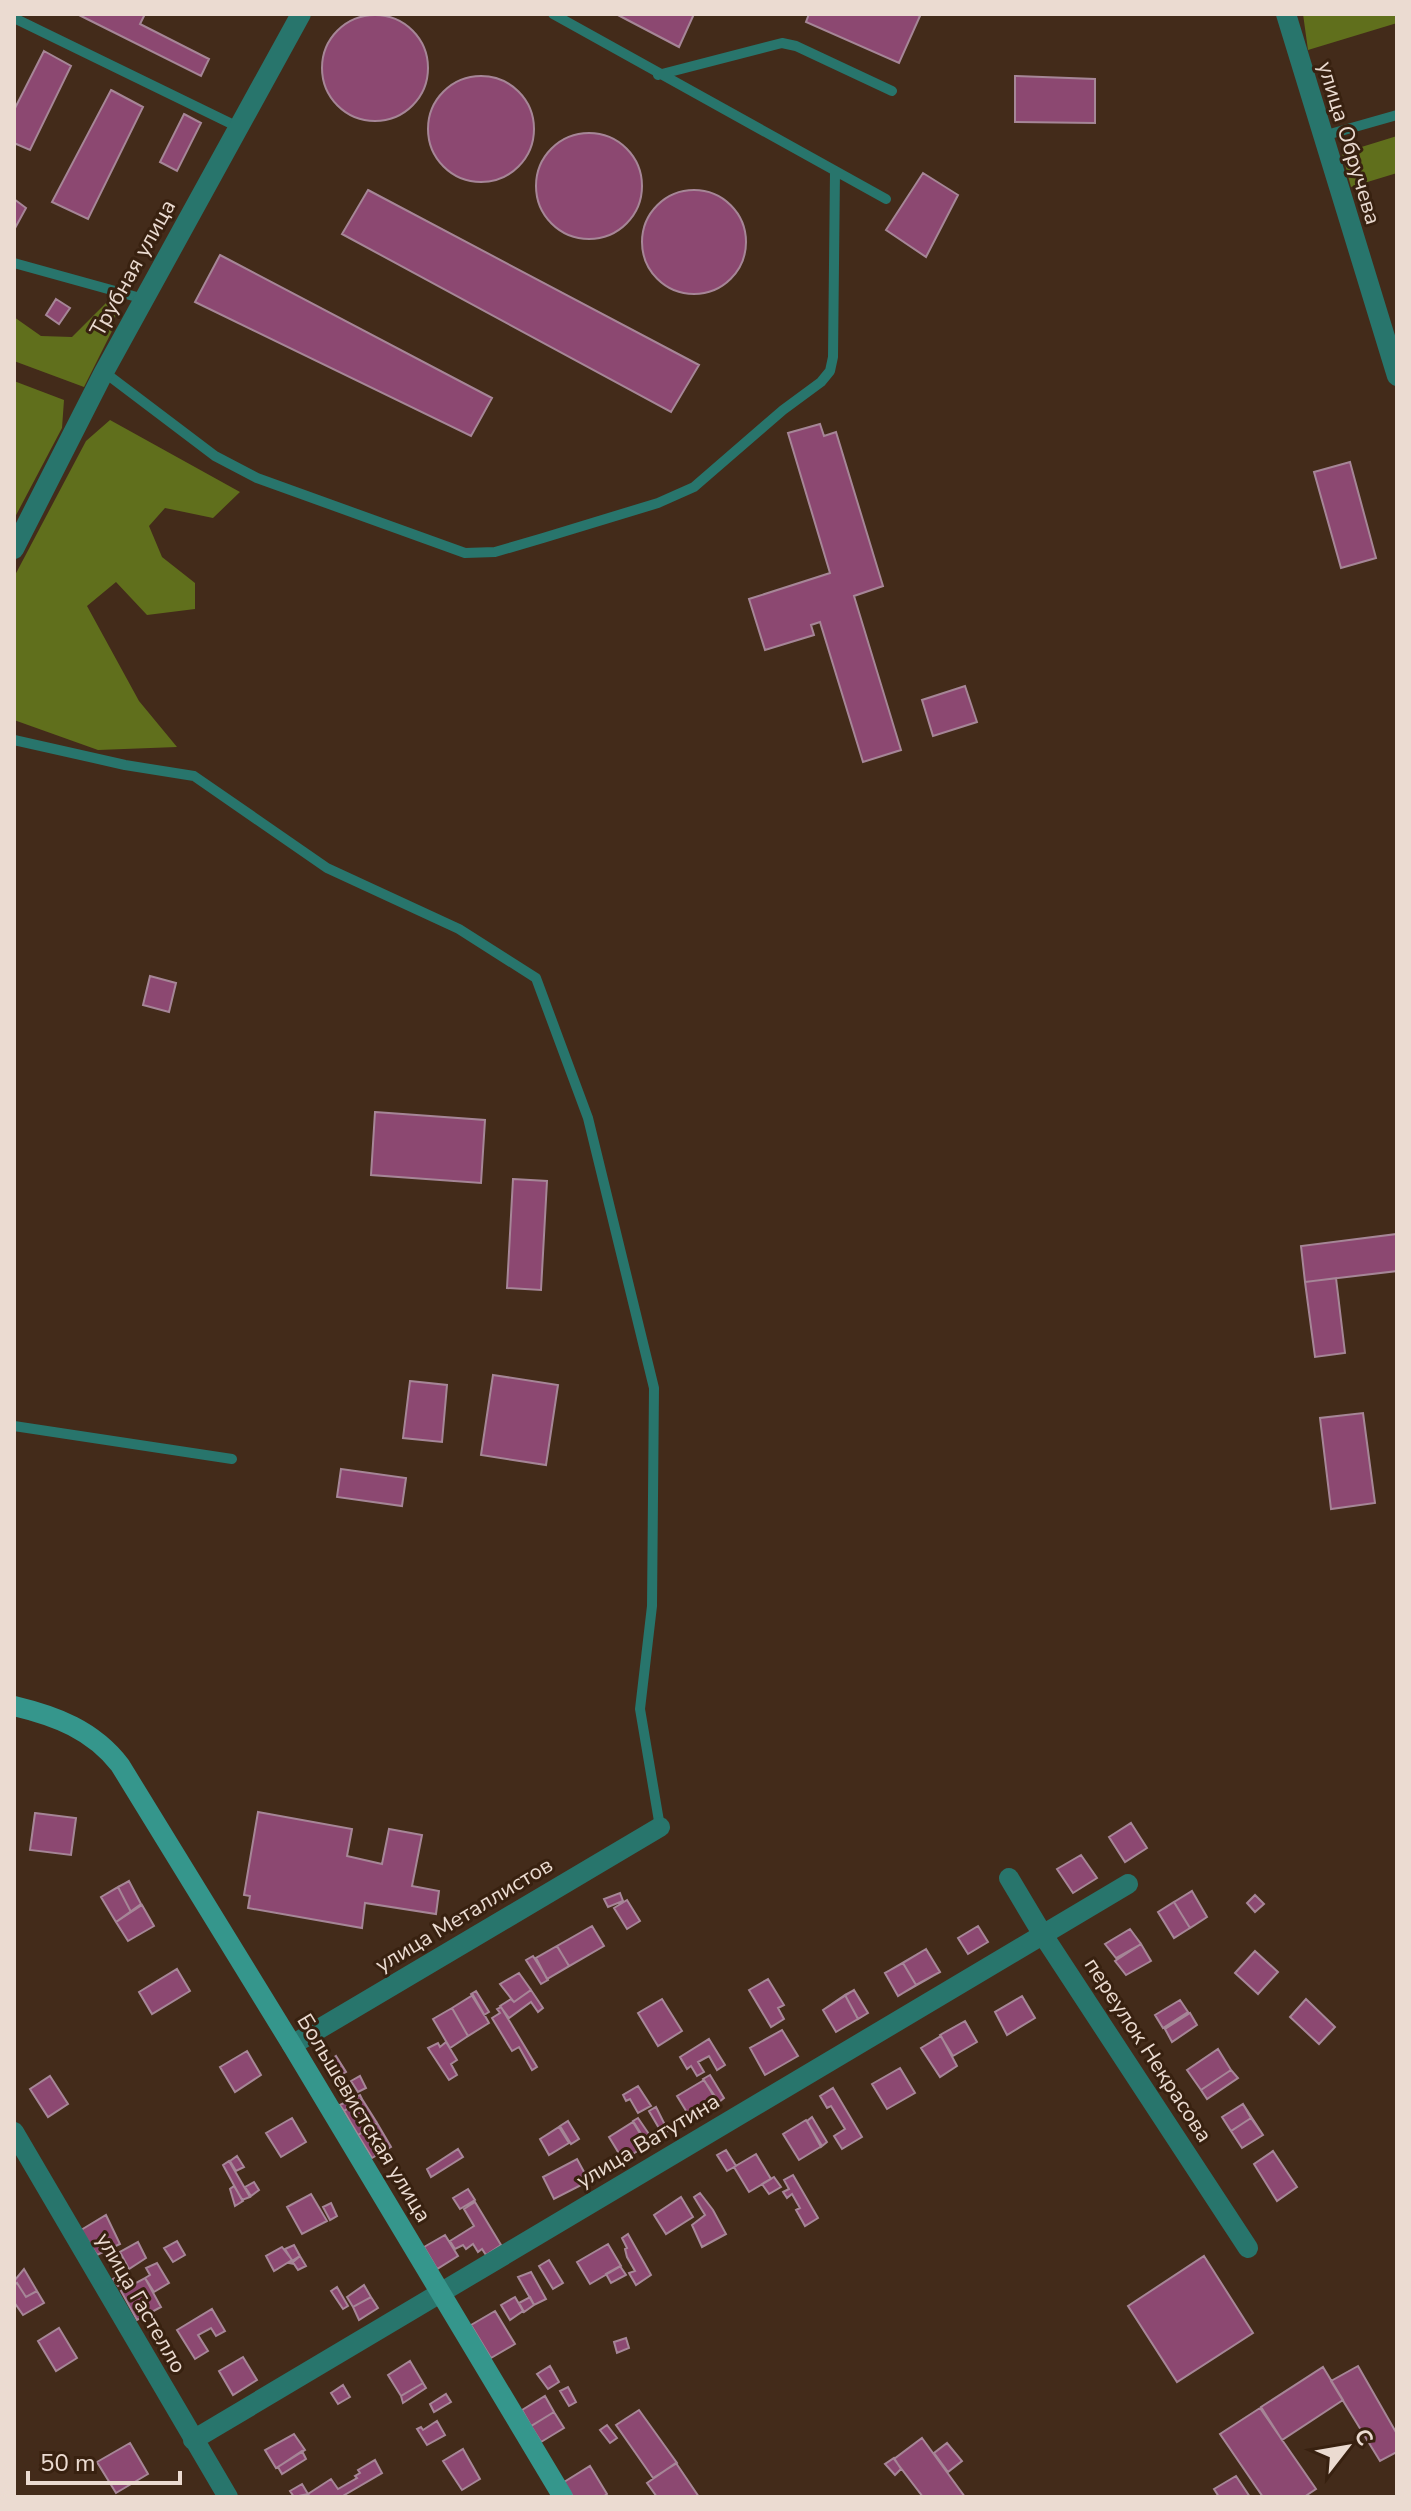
<svg xmlns="http://www.w3.org/2000/svg" width="1411" height="2511" font-family="'Nunito Sans',sans-serif">
	<style>
		.forest { fill: #606f1c }
		.building { fill: #8c4871; stroke: #a68697; stroke-width: 2 }
		.lines { fill: none; stroke-linecap: round; stroke-linejoin: round }
		.lane { stroke: #28756c; stroke-width: 10 }
		.street { stroke: #28756c; stroke-width: 20 }
		.secondary { stroke: #35968c; stroke-width: 20 }
		.labels { text-anchor: middle; dominant-baseline: central; stroke-width: 6; stroke-linejoin: round; paint-order: stroke }
		.street-label { font-size: 22px; fill: #ebdbd1; stroke: #382110 }
	</style>
	<rect width="100%" height="100%" fill="#432b1a"/>
	<path class="forest" d="M1303,14H1397V23L1308,50Z
		M1397,136V173L1351,187L1342,153Z
		M106,303L117,309L112,331L84,387L14,361V317L41,336L72,337Z
		M14,381L64,400L62,428L14,519Z
		M110,420L240,492L213,518L165,508L149,526L162,557L195,583V609L147,615L116,582L87,606L139,701L177,747L98,750L14,720V577L86,441Z"/>
	<path class="building" d="M77,14H145L140,24L209,59L201,76Z
		M616,14H694L679,47Z
		M809,14H915L920,16L899,63L806,22Z
		M322 68a53 53 0 1 1 106 0a53 53 0 1 1-106 0Z
		M44,51L71,66L30,150L14,143V110Z
		M428 129a53 53 0 1 1 106 0a53 53 0 1 1-106 0Z
		M1015,76L1095,79V123L1015,122Z
		M111,90L143,107L88,219L52,202Z
		M184,114L201,123L177,171L160,162Z
		M536 186a53 53 0 1 1 106 0a53 53 0 1 1-106 0Z
		M923,173L958,195L926,257L886,230Z
		M368,190L699,365L671,412L342,234Z
		M642 242a52 52 0 1 1 104 0a52 52 0 1 1-104 0Z
		M14,199L26,208L14,230Z
		M220,255L492,398L471,436L195,302Z
		M56,299L70,308L59,324L46,315Z
		M820,424L824,436L836,432L883,586L854,596L901,750L863,762L820,622L811,625L814,635L765,650L749,599L830,573L788,433Z
		M1350,462L1376,558L1341,568L1314,472Z
		M965,686L977,722L933,736L922,700Z
		M150,976L176,983L169,1012L143,1005Z
		M375,1112L485,1120L481,1183L371,1175Z
		M513,1179L547,1181L541,1290L507,1288Z
		M1397,1234V1271L1305,1282L1301,1246Z
		M1336,1278L1345,1353L1315,1357L1305,1282Z
		M493,1375L558,1385L546,1465L481,1455Z
		M410,1381L447,1385L442,1442L403,1438Z
		M1363,1413L1375,1503L1331,1509L1320,1418Z
		M341,1469L406,1478L402,1506L337,1497Z
		M258,1812L352,1829L347,1856L382,1864L389,1829L422,1835L412,1886L439,1891L436,1914L365,1903L362,1928L248,1908L250,1896L244,1895Z
		M35,1813L76,1818L71,1855L30,1850Z
		M1131,1823L1147,1848L1125,1862L1109,1837Z
		M1081,1855L1097,1878L1073,1893L1057,1869Z
		M129,1881L141,1904L131,1912L118,1887Z
		M129,1881L141,1904L116,1922L101,1897Z
		M118,1887L131,1912L116,1922L101,1897Z
		M1192,1891L1207,1917L1190,1928L1174,1902Z
		M620,1893L623,1901L608,1907L604,1899Z
		M1255,1895L1264,1904L1255,1912L1247,1903Z
		M627,1900L640,1921L627,1929L614,1908Z
		M1174,1902L1190,1928L1174,1938L1158,1912Z
		M142,1905L154,1926L128,1941L116,1922Z
		M592,1926L604,1946L569,1966L557,1946Z
		M592,1926L604,1946L547,1979L536,1958Z
		M978,1926L988,1942L968,1954L958,1938Z
		M1130,1929L1141,1944L1116,1958L1105,1944Z
		M1141,1944L1151,1961L1126,1975L1115,1961Z
		M557,1946L569,1966L547,1979L536,1958Z
		M926,1949L940,1972L898,1996L885,1973Z
		M926,1949L940,1972L916,1985L903,1963Z
		M1255,1951L1278,1972L1258,1994L1235,1973Z
		M533,1956L548,1980L541,1984L526,1960Z
		M903,1963L916,1985L898,1996L885,1973Z
		M177,1969L190,1991L152,2014L139,1992Z
		M519,1973L531,1990L514,2002L500,1984Z
		M768,1979L784,2005L778,2008L784,2019L771,2027L749,1990Z
		M531,1990L543,2008L538,2012L531,2002L509,2018L500,2006L511,1999L514,2002Z
		M854,1990L868,2013L836,2032L823,2010Z
		M854,1990L868,2013L858,2019L845,1995Z
		M476,1991L489,2012L484,2015L471,1994Z
		M473,1995L489,2023L468,2036L452,2008Z
		M845,1995L858,2019L836,2032L823,2010Z
		M1022,1996L1035,2018L1007,2035L995,2012Z
		M662,1999L682,2031L658,2046L638,2013Z
		M1306,1999L1335,2027L1319,2044L1290,2017Z
		M1180,2000L1188,2012L1163,2028L1155,2015Z
		M501,2007L537,2067L532,2070L519,2047L512,2051L492,2018L500,2013L497,2009Z
		M452,2008L468,2036L450,2048L433,2019Z
		M1190,2013L1197,2025L1172,2042L1165,2029Z
		M965,2021L977,2042L953,2056L940,2035Z
		M782,2030L798,2056L765,2075L750,2048Z
		M941,2036L957,2066L940,2077L921,2048Z
		M709,2039L725,2065L717,2070L709,2056L698,2062L704,2072L697,2076L691,2066L687,2069L680,2057Z
		M446,2042L457,2060L451,2064L457,2075L449,2080L428,2048L438,2043L440,2047Z
		M1218,2049L1231,2070L1201,2090L1187,2070Z
		M247,2051L261,2075L235,2092L220,2067Z
		M336,2056L346,2072L339,2076L330,2060Z
		M900,2068L915,2093L887,2109L872,2084Z
		M1231,2070L1238,2078L1207,2099L1201,2090Z
		M710,2075L724,2098L719,2102L703,2079Z
		M50,2076L68,2104L48,2117L30,2089Z
		M360,2076L366,2088L358,2092L351,2081Z
		M704,2080L718,2103L691,2119L677,2096Z
		M638,2086L651,2106L638,2113L630,2099L626,2101L623,2095Z
		M833,2088L862,2137L842,2149L834,2136L845,2129L831,2106L827,2108L820,2096Z
		M360,2095L362,2099L344,2111L340,2105Z
		M362,2099L377,2123L358,2135L344,2111Z
		M1243,2104L1263,2135L1242,2148L1222,2117Z
		M1243,2104L1251,2118L1231,2131L1222,2117Z
		M656,2107L668,2131L663,2135L649,2111Z
		M812,2117L827,2142L821,2147L807,2121Z
		M292,2118L306,2142L281,2157L266,2133Z
		M638,2118L651,2137L645,2140L633,2121Z
		M1251,2118L1263,2135L1242,2148L1231,2131Z
		M806,2120L822,2146L799,2160L783,2134Z
		M568,2121L579,2139L571,2144L560,2126Z
		M633,2122L647,2145L623,2160L609,2137Z
		M377,2123L391,2147L372,2158L358,2135Z
		M559,2127L569,2143L549,2155L540,2139Z
		M458,2149L463,2157L431,2177L427,2169Z
		M726,2150L736,2166L727,2171L717,2155Z
		M1273,2151L1297,2187L1277,2201L1254,2164Z
		M756,2154L771,2179L749,2192L734,2167Z
		M237,2156L244,2167L236,2171L230,2161Z
		M577,2159L589,2181L554,2199L543,2177Z
		M229,2161L250,2197L242,2200L223,2165Z
		M793,2175L818,2218L805,2226L796,2210L800,2208L792,2194L787,2198L783,2192L789,2189L784,2180Z
		M774,2177L781,2187L769,2194L762,2184Z
		M254,2182L259,2190L251,2196L245,2187Z
		M234,2186L243,2201L235,2206L230,2189Z
		M468,2189L475,2200L460,2209L453,2198Z
		M700,2193L713,2210L726,2234L702,2247L692,2225L705,2215L694,2197Z
		M311,2194L327,2221L302,2234L287,2207Z
		M681,2197L693,2217L666,2234L654,2215Z
		M475,2202L501,2245L486,2255L482,2249L478,2252L473,2244L466,2249L463,2245L455,2249L450,2241L474,2226L464,2209Z
		M331,2203L337,2216L330,2220L323,2207Z
		M106,2215L120,2244L97,2255L81,2230Z
		M628,2234L651,2275L636,2285L629,2273L635,2271L627,2257L625,2249L627,2248L622,2238Z
		M445,2235L458,2256L437,2269L424,2247Z
		M177,2241L185,2255L173,2262L164,2248Z
		M138,2242L146,2258L129,2269L120,2252Z
		M608,2244L621,2266L590,2284L577,2262Z
		M294,2245L300,2256L293,2262L285,2249Z
		M282,2247L292,2260L274,2271L266,2256Z
		M300,2256L306,2266L298,2270L294,2264L289,2263Z
		M1204,2256L1253,2333L1177,2382L1128,2306Z
		M549,2260L563,2283L553,2289L539,2266Z
		M157,2263L169,2283L154,2292L145,2278L150,2275L146,2268Z
		M620,2266L626,2275L611,2283L606,2274Z
		M24,2269L37,2291L26,2297L17,2283L14,2285V2281Z
		M125,2272L130,2279L118,2286L113,2279Z
		M531,2272L546,2299L534,2305L518,2277Z
		M145,2278L161,2307L137,2320L121,2291Z
		M17,2283L26,2297L37,2291L44,2303L23,2315L14,2302V2285Z
		M364,2285L371,2297L353,2307L347,2297Z
		M337,2287L348,2306L343,2309L331,2291Z
		M371,2297L378,2308L359,2320L353,2307Z
		M515,2297L523,2311L510,2320L501,2305Z
		M530,2297L534,2305L524,2312L519,2303Z
		M212,2309L225,2331L216,2336L211,2328L198,2335L208,2351L195,2359L177,2330Z
		M495,2311L515,2344L491,2358L471,2325Z
		M59,2328L77,2358L56,2371L38,2341Z
		M626,2338L629,2348L617,2353L614,2342Z
		M243,2357L257,2380L233,2395L219,2371Z
		M410,2361L423,2383L401,2396L388,2375Z
		M550,2366L559,2382L548,2389L537,2374Z
		M1358,2366L1397,2434V2452L1380,2461L1331,2381Z
		M1323,2367L1343,2400L1282,2440L1261,2407Z
		M423,2383L426,2388L403,2403L401,2396Z
		M343,2385L350,2397L338,2404L331,2393Z
		M568,2387L576,2402L569,2406L560,2391Z
		M446,2394L451,2402L434,2412L430,2404Z
		M545,2396L554,2412L531,2426L522,2410Z
		M1260,2408L1316,2489L1304,2497H1263L1220,2434Z
		M639,2410L677,2463L653,2478L616,2425Z
		M554,2412L564,2428L541,2442L531,2426Z
		M437,2421L445,2435L427,2445L417,2429L421,2427L423,2430Z
		M607,2425L617,2438L610,2443L600,2430Z
		M294,2434L305,2450L276,2468L265,2450Z
		M922,2438L965,2497H923L894,2459Z
		M130,2443L148,2474L116,2493L97,2462Z
		M947,2443L962,2461L948,2472L934,2453Z
		M463,2449L480,2479L462,2490L443,2461Z
		M302,2451L306,2459L282,2474L278,2467Z
		M894,2458L901,2469L895,2475L885,2464Z
		M375,2460L382,2473L341,2497H310L308,2494L331,2479L338,2489L357,2478L355,2476L360,2473L358,2470Z
		M676,2463L699,2497H657L647,2483Z
		M590,2466L607,2494L603,2497H573L564,2482Z
		M1236,2476L1250,2497H1219L1214,2489Z
		M302,2484L308,2494L294,2497L290,2491Z"/>
	<g class="lines">
		<path class="lane" d="M553,14L886,199
			M14,18L238,127
			M658,75L782,43L796,46L892,91
			M1323,136L1397,115
			M14,263L144,299
			M104,372L215,456L257,478L465,553L495,552L543,538L658,503L694,487L783,410L821,382L830,371L833,357L835,171
			M14,740L125,765L194,776L327,868L459,929L536,978L588,1118L654,1388L652,1606L640,1709L660,1827
			M14,1426L232,1459"/>
		<path class="street" d="M1286,14L1397,376
			M14,549L104,372L301,14
			M1009,1878L1043,1935L1248,2248
			M292,2045L660,1827
			M14,2132L228,2497
			M193,2440L1128,1884"/>
		<path class="secondary" d="M14,1706C56,1716 93,1730 120,1765L292,2045L563,2497"/>
	</g>
	<g class="labels">
		<g class="street-label">
			<text transform="translate(1349 143) rotate(73)">улица Обручева</text>
			<text transform="translate(133 268) rotate(-61)">Трубная улица</text>
			<text transform="translate(464 1915) rotate(-31)">улица Металлистов</text>
			<text transform="translate(1148 2050) rotate(57)">переулок Некрасова</text>
			<text transform="translate(364 2118) rotate(59)">Большевистская улица</text>
			<text transform="translate(648 2141) rotate(-31)">улица Ватутина</text>
			<text transform="translate(141 2303) rotate(60)">улица Гастелло</text>
		</g>
	</g>
	<rect width="1411" height="2511" fill="none" stroke="#ebdbd1" stroke-width="32"/>
	<g transform="translate(1347 2447) rotate(59)" stroke="#382110" stroke-width="6" paint-order="stroke">
	<path d="M0-6L14 30L0 20L-14 30Z" fill="#ebdbd1"/>
	<text y="-12" font-size="22" font-weight="bold" text-anchor="middle" fill="#ebdbd1">С</text>
	</g>
	<path d="M28 2471v12h152v-12" fill="none" stroke="#ebdbd1" stroke-width="4"/>
	<text x="40" y="2471" font-size="24" fill="#ebdbd1" stroke="#382110" stroke-width="6" paint-order="stroke">50 m</text>
</svg>
